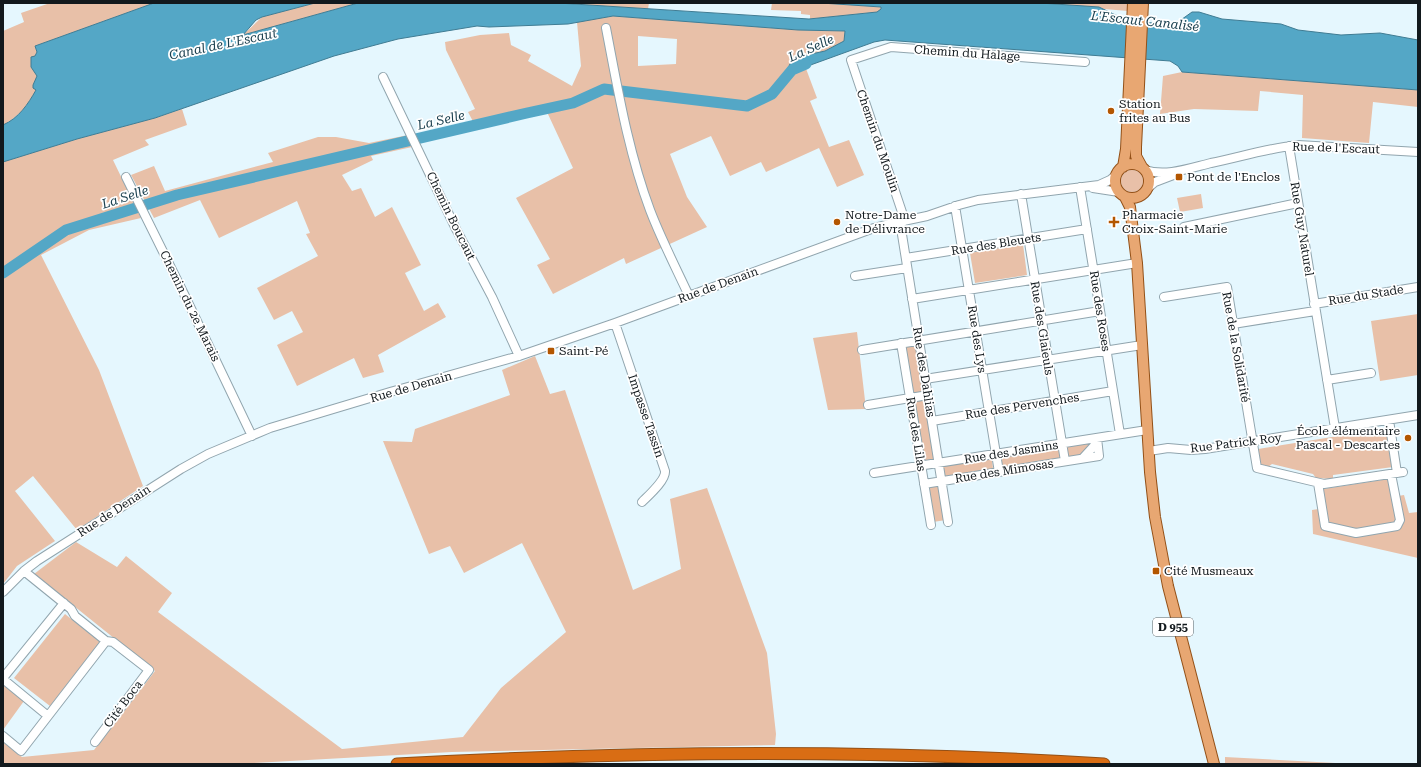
<svg xmlns="http://www.w3.org/2000/svg" width="1421" height="767" font-family="'Roboto Serif',serif">
	<style>
		.green { fill: #e8c0a8; fill-rule: evenodd }
		.water { fill: #54a7c6; stroke: #407c93 }
		.lines { fill: none; stroke-linecap: round; stroke-linejoin: round }
		.river { stroke: #54a7c6; stroke-width: 11 }
		.minor-casing { stroke: #91a5ae; stroke-width: 10 }
		.major-casing { stroke: #935017; stroke-width: 12 }
		.highway-casing { stroke: #935017; stroke-width: 13 }
		.minor { stroke: #fff; stroke-width: 8 }
		.major { stroke: #e8a772; stroke-width: 10 }
		.highway { stroke: #d96d14; stroke-width: 11 }
		.poi-dot { fill: #b35600; stroke: #fff; stroke-width: 1.5 }
		.labels { text-anchor: middle; dominant-baseline: central; stroke-width: 3.5; stroke-linejoin: round; paint-order: stroke }
		.shield { fill: #fff; stroke: #595e61; stroke-width: 1 }
		.shield-label { font-size: 11px; font-weight: bold; fill: #12191d }
		.street-label { font-size: 12px; fill: #12191d; stroke: #fff }
		.poi-label { font-size: 12px; fill: #12191d; stroke: #fff; text-anchor: start }
		.water-label { font-size: 13px; font-style: italic; fill: #1b404f; stroke: #fff }
	</style>
	<rect width="100%" height="100%" fill="#e5f7fe"/>
	<path class="green" d="M50,3H154L35,46L37,52L35,57H31V67L37,76C35,81 37,84 36,89C35,101 14,120 3,125V31L24,22L21,13Z
		M315,3H358L243,35L262,17Z
		M558,3H649L648,9Z
		M772,3H821L881,7L880,11L877,12L810,19V15L801,14V11L771,10Z
		M1032,3H1127L1128,11Z
		M613,16L798,30L845,31L844,41L825,51L807,55L795,70L805,66L817,98L810,101L829,147L849,140L864,175L837,187L819,148L766,172L761,162L730,176L711,136L670,154L687,197L707,227L626,264L624,258L553,294L537,265L550,259L516,198L573,168L547,112L477,129L468,112L475,109L446,50L445,42L480,35L509,33L511,45L531,55L528,61L572,86L581,66L577,22ZM638,36L677,39L676,64L638,66Z
		M1182,72L1418,90V107L1373,102L1369,143L1302,138L1303,95L1260,91L1258,111L1194,109L1160,114L1163,76Z
		M182,109L187,125L145,140L149,145L113,160L141,218L89,230L41,255L99,370L143,486L77,530L33,476L15,491L55,541L17,566L3,584V162L77,139L155,118Z
		M408,135L412,147L371,156L373,160L342,175L352,191L361,188L375,217L392,207L421,265L405,273L424,311L438,303L446,317L378,355L384,372L363,378L354,358L297,386L277,345L303,332L292,311L274,320L257,288L318,256L306,234L310,233L297,201L219,238L200,200L154,218L131,175L154,166L165,191L273,162L268,153L318,137H336L369,143Z
		M1121 181a11 11 0 1 1 22 0a11 11 0 1 1-22 0Z
		M1201,194L1203,208L1180,212L1177,198Z
		M1023,244L1027,275L975,283L970,253Z
		M1418,314V375L1380,381L1371,321Z
		M857,332L866,409L828,410L813,338Z
		M917,344L925,392L912,394L904,346Z
		M535,356L550,394L565,390L633,590L681,569L670,499L707,488L767,653L776,734L775,745L452,752L238,764H3V741L22,757L94,750L155,671L34,574L76,542L117,567L126,556L172,593L158,612L342,749L463,737L501,688L566,632L522,543L464,573L450,546L429,554L383,441L412,442L415,429L510,395L502,370Z
		M925,399L936,461L924,463L913,401Z
		M1388,428L1393,467L1333,475V479L1316,478L1313,474L1272,464L1268,467L1260,465L1258,449Z
		M1094,440L1084,455L1068,457L1066,445Z
		M1059,448L1061,459L1002,468L1000,457Z
		M992,459L993,469L944,477L942,466Z
		M1388,479L1392,497L1404,495L1409,513L1418,512V558L1313,534L1312,510L1325,508L1323,489Z
		M939,484L946,520L933,522L927,487Z
		M65,614L100,642L50,706L14,678Z
		M3,683L24,701L3,730Z
		M1225,757L1354,764H1234L1225,763Z"/>
	<path class="water" d="M154,3H315L262,17L256,20L243,35L358,3H558L809,19L877,12L881,9V7L821,3H1040L1099,7L1126,20L1170,25L1178,22L1192,12H1199L1222,19L1281,24L1298,30L1341,35L1380,33L1418,40V90L1182,72L1178,66L1170,61L885,40L874,42L794,71L788,68L791,62L807,55L825,51L844,41L845,31L798,30L613,16L568,24L489,27L477,26L398,39L334,56L155,118L77,139L3,162V125C19,118 28,104 36,90L33,88V85L37,76L31,67V57L35,56L37,52L35,46Z"/>
	<g class="lines">
		<path class="river" d="M3,273L66,230L177,195L527,113L573,103L604,89L747,106L772,94L792,70L806,64"/>
		<defs>
			<path id="minor" d="M606,28C618,90 628,151 650,210C661,239 676,268 689,296
				M383,77L456,229L492,297L519,356
				M1289,146L1335,428
				M1145,170C1166,177 1190,168 1211,163C1240,157 1269,148 1298,145L1418,152
				M126,177L184,294L252,436
				M1080,187L1120,434
				M1093,188L1119,192
				M1148,188L1155,182L1176,174
				M1021,194L1065,461
				M955,206L999,472
				M905,221L851,60L891,47L1085,62
				M900,222L948,522
				M1184,227L1298,203
				M906,258L1087,229
				M855,276L907,268
				M1164,297L1227,287L1257,468L1324,484L1403,472
				M912,299L1137,263
				M1314,304L1418,287
				M615,323L665,471C666,480 649,495 642,502
				M1233,324L1315,311
				M901,343L931,525
				M862,350L1100,311
				M925,379L1142,345
				M1327,380L1371,373
				M868,405L928,395
				M1389,420L1397,473
				M932,421L1113,391
				M1149,451L1168,448L1191,450L1205,449L1418,415
				M1083,458L1094,446L1096,439
				M874,473L1147,430
				M1318,483L1325,526L1356,533L1397,526L1400,520L1391,474
				M924,484L1099,456L1097,438
				M3,592L24,571L37,561L181,469L208,454L270,428L390,392L519,356L615,323L874,228L889,224L927,216L959,205L978,200L1099,185L1110,180L1116,175
				M3,678L64,603
				M3,679L48,716
				M3,736L21,751L106,641L75,616L71,609L24,571
				M95,742L149,670L113,642L106,641"/>
			<path id="major" d="M1115 181a17 17 0 1 1 34 0a17 17 0 1 1-34 0Z
				M1123,167L1126,149L1133,3
				M1142,167L1136,156V147L1143,3
				M1125,197L1130,207L1137,263L1150,472L1155,517L1168,586L1214,764"/>
			<path id="highway" d="M397,764C632,751 868,749 1104,764"/>
		</defs>
		<use href="#minor" class="minor-casing"/>
		<use href="#major" class="major-casing"/>
		<use href="#highway" class="highway-casing"/>
		<use href="#minor" class="minor"/>
		<use href="#major" class="major"/>
		<use href="#highway" class="highway"/>
	</g>
	<g class="poi-dot">
		<circle cx="1111" cy="111" r="4"/>
		<rect x="1175" y="173" width="8" height="8" rx="2"/>
		<circle cx="837" cy="222" r="4"/>
		<path d="M1112 216h4v4h4v4h-4v4h-4v-4h-4v-4h4z"/>
		<rect x="547" y="347" width="8" height="8" rx="2"/>
		<circle cx="1408" cy="438" r="4"/>
		<rect x="1152" y="567" width="8" height="8" rx="2"/>
	</g>
	<g class="labels">
		<rect class="shield" x="1153" y="618" width="40" height="18" rx="3"/>
		<g class="shield-label">
			<text x="1173" y="627">D 955</text>
		</g>
		<g class="street-label">
			<text transform="translate(967 53) rotate(4)">Chemin du Halage</text>
			<text transform="translate(878 141) rotate(71)">Chemin du Moulin</text>
			<text transform="translate(1336 148) rotate(2)">Rue de l'Escaut</text>
			<text transform="translate(451 216) rotate(64)">Chemin Boucaut</text>
			<text transform="translate(1302 229) rotate(81)">Rue Guy Naturel</text>
			<text transform="translate(996 244) rotate(-9)">Rue des Bleuets</text>
			<text transform="translate(718 285) rotate(-20)">Rue de Denain</text>
			<text transform="translate(1366 295) rotate(-9)">Rue du Stade</text>
			<text transform="translate(190 306) rotate(64)">Chemin du 2e Marais</text>
			<text transform="translate(1100 311) rotate(81)">Rue des Roses</text>
			<text transform="translate(1042 328) rotate(81)">Rue des Glaieuls</text>
			<text transform="translate(977 339) rotate(81)">Rue des Lys</text>
			<text transform="translate(1236 347) rotate(80)">Rue de la Solidarité</text>
			<text transform="translate(924 372) rotate(81)">Rue des Dahlias</text>
			<text transform="translate(411 387) rotate(-16)">Rue de Denain</text>
			<text transform="translate(1022 406) rotate(-9)">Rue des Pervenches</text>
			<text transform="translate(646 416) rotate(71)">Impasse Tassin</text>
			<text transform="translate(916 434) rotate(81)">Rue des Lilas</text>
			<text transform="translate(1236 443) rotate(-7)">Rue Patrick Roy</text>
			<text transform="translate(1011 452) rotate(-9)">Rue des Jasmins</text>
			<text transform="translate(1004 471) rotate(-9)">Rue des Mimosas</text>
			<text transform="translate(114 511) rotate(-33)">Rue de Denain</text>
			<text transform="translate(123 704) rotate(-53)">Cité Boca</text>
		</g>
		<g class="poi-label">
			<text x="1119" y="104">Station<tspan x="1119" dy="14">frites au Bus</tspan></text>
			<text x="1187" y="177">Pont de l'Enclos</text>
			<text x="845" y="215">Notre-Dame<tspan x="845" dy="14">de Délivrance</tspan></text>
			<text x="1122" y="215">Pharmacie<tspan x="1122" dy="14">Croix-Saint-Marie</tspan></text>
			<text x="559" y="351">Saint-Pé</text>
			<text x="1400" y="431" text-anchor="end">École élémentaire<tspan x="1400" dy="14">Pascal - Descartes</tspan></text>
			<text x="1164" y="571">Cité Musmeaux</text>
		</g>
		<g class="water-label">
			<text transform="translate(1145 21) rotate(6)">L'Escaut Canalisé</text>
			<text transform="translate(223 44) rotate(-12)">Canal de L'Escaut</text>
			<text transform="translate(811 48) rotate(-24)">La Selle</text>
			<text transform="translate(441 120) rotate(-13)">La Selle</text>
			<text transform="translate(125 197) rotate(-18)">La Selle</text>
		</g>
	</g>
	<rect width="1421" height="767" fill="none" stroke="#12191d" stroke-width="8"/>
</svg>
